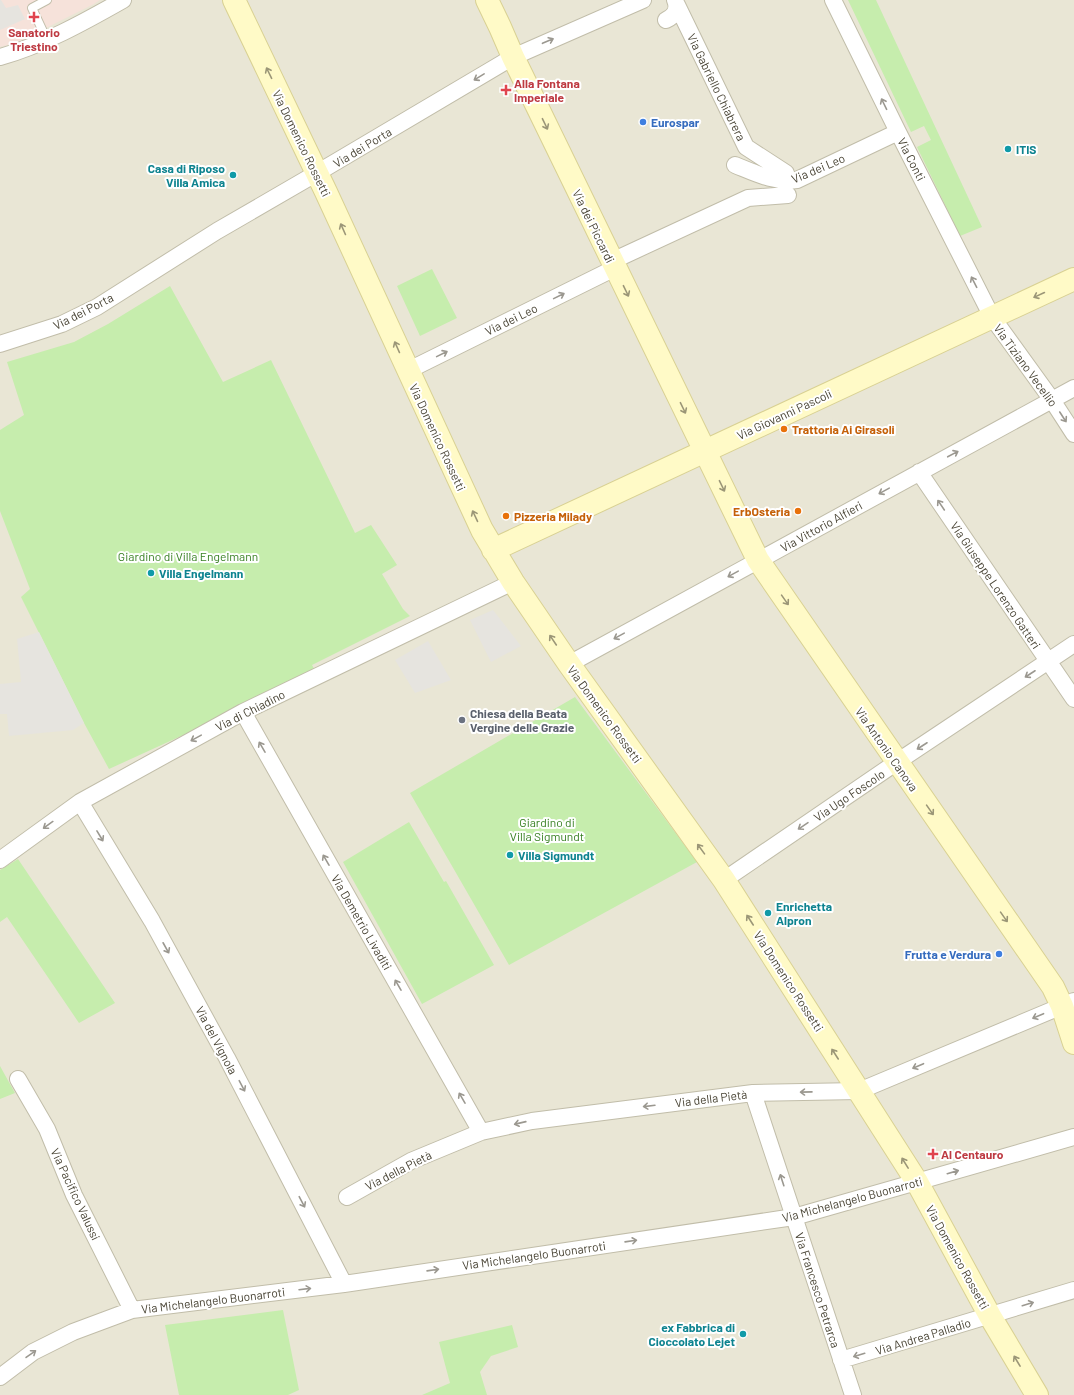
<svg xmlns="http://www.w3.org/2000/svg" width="1074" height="1395" font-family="Barlow,sans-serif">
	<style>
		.residential { fill: #e9e6d5 }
		.medical { fill: #f6e2da }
		.green { fill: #c6edad }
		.parking { fill: #e6e4df }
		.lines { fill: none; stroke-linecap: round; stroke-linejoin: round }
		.lane-casing { stroke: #c1bda9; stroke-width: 10 }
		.street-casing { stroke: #c1bda9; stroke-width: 18 }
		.secondary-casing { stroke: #d9d193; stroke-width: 24 }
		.lane { stroke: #fff; stroke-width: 8 }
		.street { stroke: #fff; stroke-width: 16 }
		.secondary { stroke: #fffac7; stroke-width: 22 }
		.oneway { stroke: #9b9890 }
		.oneway2 { stroke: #9b9677 }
		.health-dot { fill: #e0444e; stroke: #fff; stroke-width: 1.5 }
		.shop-dot { fill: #3f7fe0; stroke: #fff; stroke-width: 1.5 }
		.culture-dot { fill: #0f9aa8; stroke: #fff; stroke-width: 1.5 }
		.food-dot { fill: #e8710a; stroke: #fff; stroke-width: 1.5 }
		.worship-dot { fill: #6b7280; stroke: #fff; stroke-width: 1.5 }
		.labels { text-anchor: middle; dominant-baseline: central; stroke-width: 4; stroke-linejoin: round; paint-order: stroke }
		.health-label { font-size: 12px; font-weight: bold; fill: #be3a42; stroke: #fff; text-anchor: start }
		.street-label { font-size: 12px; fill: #494435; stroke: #fff }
		.shop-label { font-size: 12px; font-weight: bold; fill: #366cbe; stroke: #fff; text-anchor: start }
		.culture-label { font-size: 12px; font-weight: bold; fill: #0d838f; stroke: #fff; text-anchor: start }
		.food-label { font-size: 12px; font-weight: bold; fill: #c56008; stroke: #fff; text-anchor: start }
		.park-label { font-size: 12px; fill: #388023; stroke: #fff }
		.worship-label { font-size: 12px; font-weight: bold; fill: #5b616d; stroke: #fff; text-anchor: start }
	</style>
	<rect width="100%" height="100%" fill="#f5f3e7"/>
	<path class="residential" d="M0,0H1074V1395H0Z"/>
	<path class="medical" d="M0,0H100L94,4L42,30L15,43L0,47Z"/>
	<path class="green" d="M848,0H876L982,227L960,236L917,147L931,140L924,126L911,132Z
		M432,269L457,318L420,336L397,286Z
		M170,286L223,382L271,360L355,533L371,525L397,565L382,574L403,609L410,616L312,665L317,674L109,769L84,723L21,597L30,589L0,511V430L24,415L7,362L74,342L108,324Z
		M575,697L697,862L509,965L410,793Z
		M409,822L444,882L446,881L494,965L422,1004L343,862Z
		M18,859L115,1003L79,1023L7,917L0,922V870Z
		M0,1066L15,1093L0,1099Z
		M283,1310L299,1390L288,1395H179L165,1325Z
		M512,1325L518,1347L491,1356L480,1372L487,1395H422L450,1383L439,1342Z"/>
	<path class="parking" d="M0,0H1L6,8L18,5L25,19L0,30Z
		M493,610L521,646L491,662L470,620Z
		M39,632L84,723L73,730L9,736L7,714H0V684L21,682L17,639Z
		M428,641L451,680L415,693L395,660Z"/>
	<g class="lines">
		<defs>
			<path id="lane" d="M47,0L32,8L47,40"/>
			<path id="street" d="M833,0L898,132L992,317L1052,400L1074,434
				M677,5L746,147L786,173
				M666,20C675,16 679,9 675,0
				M0,57C41,46 86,21 123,0
				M735,165C755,173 774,183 797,180L898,132
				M623,256L748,198L788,195
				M0,344L62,324L97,307L217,231L317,173L513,57L643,0
				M407,371L615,268
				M919,472L1074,699
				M569,664L1074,388
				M243,712L481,1132
				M80,802L152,921L227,1058L344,1284
				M0,860L80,802L243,712L513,582
				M724,880L897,762L1074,644
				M18,1079L47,1129L74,1195L132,1310
				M753,1093L853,1395
				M347,1197L411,1161L481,1132L532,1121L753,1093L859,1091L1074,1001
				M841,1360L1074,1290
				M0,1377L33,1352L73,1332L132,1310L344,1284L794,1217L1074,1137"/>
			<path id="secondary" d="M234,0L326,192L482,530L513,582L569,664L724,880L917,1182L990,1316L1037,1395
				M487,0L500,27L513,57L758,560L1053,987L1062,1006L1074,1043
				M493,550L1074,279"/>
		</defs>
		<use href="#lane" class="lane-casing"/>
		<use href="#street" class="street-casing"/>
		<use href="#secondary" class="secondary-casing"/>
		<use href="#lane" class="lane"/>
		<use href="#street" class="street"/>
		<use href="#secondary" class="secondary"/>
	</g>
	<defs><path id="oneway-shaft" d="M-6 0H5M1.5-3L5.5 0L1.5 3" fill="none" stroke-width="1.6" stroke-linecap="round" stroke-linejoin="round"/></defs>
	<g class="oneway">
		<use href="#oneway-shaft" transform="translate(548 41) rotate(-23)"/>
		<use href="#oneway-shaft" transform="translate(479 77) rotate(149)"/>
		<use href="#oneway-shaft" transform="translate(884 104) rotate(-116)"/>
		<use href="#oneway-shaft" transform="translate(974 282) rotate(-117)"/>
		<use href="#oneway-shaft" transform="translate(559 296) rotate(-26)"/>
		<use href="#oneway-shaft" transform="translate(442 354) rotate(-26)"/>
		<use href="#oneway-shaft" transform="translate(1063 417) rotate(57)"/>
		<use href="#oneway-shaft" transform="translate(953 454) rotate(-28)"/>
		<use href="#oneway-shaft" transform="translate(884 491) rotate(151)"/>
		<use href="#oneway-shaft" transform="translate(941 505) rotate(-124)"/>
		<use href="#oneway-shaft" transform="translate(733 574) rotate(151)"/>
		<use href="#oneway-shaft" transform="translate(619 636) rotate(151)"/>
		<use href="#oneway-shaft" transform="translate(1030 674) rotate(147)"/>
		<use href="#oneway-shaft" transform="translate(196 738) rotate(151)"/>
		<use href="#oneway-shaft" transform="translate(922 746) rotate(147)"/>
		<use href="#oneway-shaft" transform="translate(262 747) rotate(-120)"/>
		<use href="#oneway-shaft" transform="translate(48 825) rotate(144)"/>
		<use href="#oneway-shaft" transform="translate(803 826) rotate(146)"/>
		<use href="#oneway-shaft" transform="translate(100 836) rotate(59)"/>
		<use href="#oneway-shaft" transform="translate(326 860) rotate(-120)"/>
		<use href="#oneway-shaft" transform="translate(166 948) rotate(61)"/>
		<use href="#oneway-shaft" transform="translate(398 985) rotate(-120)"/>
		<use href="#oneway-shaft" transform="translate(1038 1016) rotate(157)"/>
		<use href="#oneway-shaft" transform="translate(918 1066) rotate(157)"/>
		<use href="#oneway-shaft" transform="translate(242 1086) rotate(62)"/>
		<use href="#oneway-shaft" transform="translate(806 1092) rotate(179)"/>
		<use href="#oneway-shaft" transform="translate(462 1098) rotate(-120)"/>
		<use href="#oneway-shaft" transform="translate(649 1106) rotate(173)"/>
		<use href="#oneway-shaft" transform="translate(520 1123) rotate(167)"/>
		<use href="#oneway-shaft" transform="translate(953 1172) rotate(-16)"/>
		<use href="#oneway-shaft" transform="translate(782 1180) rotate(-108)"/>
		<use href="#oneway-shaft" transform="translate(302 1202) rotate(62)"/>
		<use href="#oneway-shaft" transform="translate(631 1241) rotate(-8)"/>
		<use href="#oneway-shaft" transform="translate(433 1270) rotate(-8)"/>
		<use href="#oneway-shaft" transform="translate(305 1289) rotate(-7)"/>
		<use href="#oneway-shaft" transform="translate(1028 1304) rotate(-17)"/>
		<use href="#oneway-shaft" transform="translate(31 1354) rotate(-35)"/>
		<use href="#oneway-shaft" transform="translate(859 1355) rotate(163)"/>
	</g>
	<g class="oneway2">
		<use href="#oneway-shaft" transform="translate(269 73) rotate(-116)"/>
		<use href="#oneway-shaft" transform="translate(545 124) rotate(64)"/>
		<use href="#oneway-shaft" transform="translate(343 229) rotate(-114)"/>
		<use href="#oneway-shaft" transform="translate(626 291) rotate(64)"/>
		<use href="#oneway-shaft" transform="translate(1039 295) rotate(155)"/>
		<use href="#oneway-shaft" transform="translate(397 347) rotate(-114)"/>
		<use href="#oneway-shaft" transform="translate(683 408) rotate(64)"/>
		<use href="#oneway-shaft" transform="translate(722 486) rotate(64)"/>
		<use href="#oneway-shaft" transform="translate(475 516) rotate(-115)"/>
		<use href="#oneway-shaft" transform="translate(785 600) rotate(55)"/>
		<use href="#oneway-shaft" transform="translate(553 640) rotate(-124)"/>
		<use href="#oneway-shaft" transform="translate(930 810) rotate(55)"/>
		<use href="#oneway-shaft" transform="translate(701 849) rotate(-126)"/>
		<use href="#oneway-shaft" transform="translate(1004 917) rotate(55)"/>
		<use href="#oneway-shaft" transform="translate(750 920) rotate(-123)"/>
		<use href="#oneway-shaft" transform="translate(835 1054) rotate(-123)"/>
		<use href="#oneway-shaft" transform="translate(905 1163) rotate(-122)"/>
		<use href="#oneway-shaft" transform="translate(1017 1361) rotate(-121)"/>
	</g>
	<g class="health-dot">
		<path d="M32 11h4v4h4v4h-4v4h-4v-4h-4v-4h4z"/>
		<path d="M504 84h4v4h4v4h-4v4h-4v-4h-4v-4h4z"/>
		<path d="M931 1148h4v4h4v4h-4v4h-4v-4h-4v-4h4z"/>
	</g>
	<g class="shop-dot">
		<circle cx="643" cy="122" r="4"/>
		<circle cx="999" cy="954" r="4"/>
	</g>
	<g class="culture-dot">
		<circle cx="1008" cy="149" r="4"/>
		<circle cx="233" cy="175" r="4"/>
		<circle cx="151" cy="573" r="4"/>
		<circle cx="510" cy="855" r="4"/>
		<circle cx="768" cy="913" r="4"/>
		<circle cx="743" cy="1334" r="4"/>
	</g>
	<g class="food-dot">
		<circle cx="784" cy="429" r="4"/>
		<circle cx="798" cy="511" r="4"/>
		<circle cx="506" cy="516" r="4"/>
	</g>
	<circle class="worship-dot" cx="462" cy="720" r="4"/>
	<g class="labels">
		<g class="health-label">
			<text x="34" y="32" text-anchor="middle">Sanatorio<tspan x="34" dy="14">Triestino</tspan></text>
			<text x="514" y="83">Alla Fontana<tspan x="514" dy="14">Imperiale</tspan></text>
			<text x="941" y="1154">Al Centauro</text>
		</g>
		<g class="street-label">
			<text transform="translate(717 87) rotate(64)">Via Gabriello Chiabrera</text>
			<text transform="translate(302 143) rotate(64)">Via Domenico Rossetti</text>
			<text transform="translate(362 147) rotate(-31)">Via dei Porta</text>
			<text transform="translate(912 159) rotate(63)">Via Conti</text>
			<text transform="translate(818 168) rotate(-23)">Via dei Leo</text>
			<text transform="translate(594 226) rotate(64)">Via dei Piccardi</text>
			<text transform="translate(83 311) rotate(-27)">Via dei Porta</text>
			<text transform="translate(511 319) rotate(-26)">Via dei Leo</text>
			<text transform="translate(1026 365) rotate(54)">Via Tiziano Vecellio</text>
			<text transform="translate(784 414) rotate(-25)">Via Giovanni Pascoli</text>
			<text transform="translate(438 437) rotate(65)">Via Domenico Rossetti</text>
			<text transform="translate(821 526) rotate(-29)">Via Vittorio Alfieri</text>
			<text transform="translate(996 585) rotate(56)">Via Giuseppe Lorenzo Gatteri</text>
			<text transform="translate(250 710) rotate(-27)">Via di Chiadino</text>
			<text transform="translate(605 714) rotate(54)">Via Domenico Rossetti</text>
			<text transform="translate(887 749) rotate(55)">Via Antonio Canova</text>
			<text transform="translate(849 795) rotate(-34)">Via Ugo Foscolo</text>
			<text transform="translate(362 922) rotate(60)">Via Demetrio Livaditi</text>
			<text transform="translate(789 981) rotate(57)">Via Domenico Rossetti</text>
			<text transform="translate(217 1040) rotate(62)">Via del Vignola</text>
			<text transform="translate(711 1098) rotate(-7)">Via della Pietà</text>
			<text transform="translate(398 1170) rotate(-27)">Via della Pietà</text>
			<text transform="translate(76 1194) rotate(65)">Via Pacifico Valussi</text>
			<text transform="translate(852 1199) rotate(-15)">Via Michelangelo Buonarroti</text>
			<text transform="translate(534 1255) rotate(-8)">Via Michelangelo Buonarroti</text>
			<text transform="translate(958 1257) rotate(61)">Via Domenico Rossetti</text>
			<text transform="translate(818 1290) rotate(72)">Via Francesco Petrarca</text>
			<text transform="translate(213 1300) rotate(-7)">Via Michelangelo Buonarroti</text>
			<text transform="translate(923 1336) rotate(-17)">Via Andrea Palladio</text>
		</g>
		<g class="shop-label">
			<text x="651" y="122">Eurospar</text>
			<text x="991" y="954" text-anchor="end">Frutta e Verdura</text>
		</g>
		<g class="culture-label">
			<text x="1016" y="149">ITIS</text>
			<text x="225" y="168" text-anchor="end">Casa di Riposo<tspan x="225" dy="14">Villa Amica</tspan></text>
			<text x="159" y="573">Villa Engelmann</text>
			<text x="518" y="855">Villa Sigmundt</text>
			<text x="776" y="906">Enrichetta<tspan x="776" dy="14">Alpron</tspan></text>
			<text x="735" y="1327" text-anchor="end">ex Fabbrica di<tspan x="735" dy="14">Cioccolato Lejet</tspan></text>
		</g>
		<g class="food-label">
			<text x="792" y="429">Trattoria Ai Girasoli</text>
			<text x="790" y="511" text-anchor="end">ErbOsteria</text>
			<text x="514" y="516">Pizzeria Milady</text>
		</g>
		<g class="park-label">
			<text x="188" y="556">Giardino di Villa Engelmann</text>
			<text x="547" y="822">Giardino di<tspan x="547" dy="14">Villa Sigmundt</tspan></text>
		</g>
		<g class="worship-label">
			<text x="470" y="713">Chiesa della Beata<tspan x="470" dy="14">Vergine delle Grazie</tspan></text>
		</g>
	</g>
</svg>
